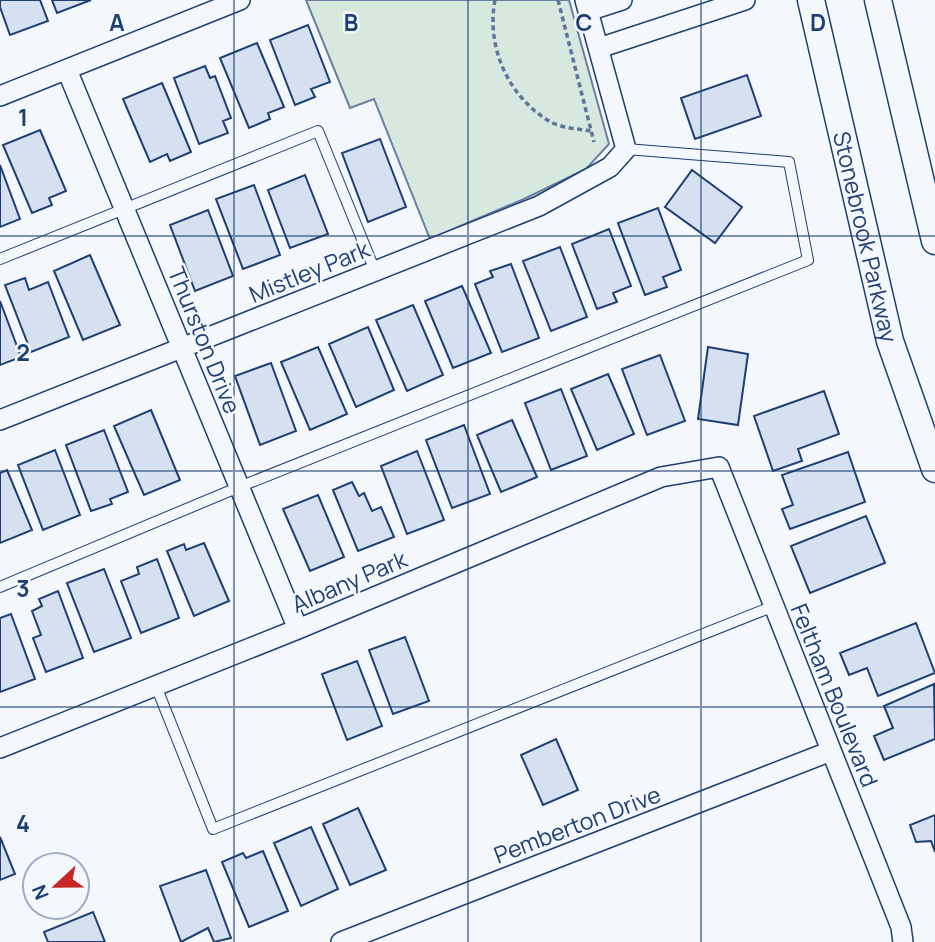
<svg xmlns="http://www.w3.org/2000/svg" width="935" height="942" font-family="Manrope,sans-serif">
	<style>
		.green { fill: #d7e8df; stroke: #687fa3; stroke-width: 2 }
		.building { fill: #d5e0f0; stroke: #1d3f73; stroke-width: 2 }
		.lines { fill: none; stroke-linecap: round; stroke-linejoin: round }
		.lane-casing { stroke: #1d3f73; stroke-width: 12 }
		.street-casing { stroke: #1d3f73; stroke-width: 22 }
		.secondary-casing { stroke: #1d3f73; stroke-width: 29 }
		.path { stroke: #5e769c; stroke-width: 3.5; stroke-dasharray: 5 3.5; stroke-linecap: butt }
		.lane { stroke: #f4f7fb; stroke-width: 10 }
		.street { stroke: #f4f7fb; stroke-width: 19 }
		.secondary { stroke: #f4f7fb; stroke-width: 26 }
		.grid { fill: none; stroke: #1d3f73; stroke-width: 2; stroke-opacity: 0.55 }
		.labels { text-anchor: middle; dominant-baseline: central; stroke-width: 5; stroke-linejoin: round; paint-order: stroke }
		.street-label { font-size: 23px; fill: #1d3f73; stroke: #f4f7fb }
		.grid-label { font-size: 23px; text-anchor: middle; font-weight: bold; fill: #1d3f73; stroke: #f4f7fb; stroke-width: 5; stroke-linejoin: round; paint-order: stroke }
	</style>
	<rect width="100%" height="100%" fill="#f4f7fb"/>
	<path class="green" d="M306,0H569L609,144L586,169L524,199L430,239L374,99L350,108Z"/>
	<path class="building" d="M0,0H40L48,21L10,35L0,7Z
		M52,0H91L57,13Z
		M308,25L330,82L311,89L315,97L295,105L270,40Z
		M257,43L284,107L268,113L270,119L249,128L220,58Z
		M205,66L210,78L215,76L231,118L223,121L228,133L199,144L174,78Z
		M747,75L761,116L695,139L681,98Z
		M162,83L191,152L170,161L167,154L150,162L123,99Z
		M40,130L66,191L49,198L52,205L32,213L3,145Z
		M380,139L406,207L368,222L342,153Z
		M0,165L20,219L0,227Z
		M692,170L742,207L715,243L665,207Z
		M305,175L328,234L290,248L268,190Z
		M254,185L280,255L243,269L216,199Z
		M658,208L681,270L663,277L667,287L645,295L618,223Z
		M208,210L233,276L195,291L170,225Z
		M609,229L631,286L613,293L617,302L597,309L572,244Z
		M560,247L587,317L551,331L523,261Z
		M90,255L120,325L83,340L54,271Z
		M511,264L539,338L502,352L475,284L493,277L490,271Z
		M25,278L29,290L48,282L69,337L31,352L5,285Z
		M462,286L491,353L453,368L425,301Z
		M0,301L21,357L0,365Z
		M413,305L443,375L407,391L376,320Z
		M368,327L394,390L356,407L329,344Z
		M318,347L347,414L310,430L281,362Z
		M708,347L748,354L738,425L698,419Z
		M660,355L685,421L647,435L622,369Z
		M271,363L296,431L260,445L235,376Z
		M608,374L634,434L597,450L571,389Z
		M561,389L587,456L551,470L525,403Z
		M824,391L839,434L798,449L802,461L773,471L754,416Z
		M151,410L180,480L144,495L114,426Z
		M512,420L537,477L501,492L477,435Z
		M464,425L490,494L452,508L426,440Z
		M104,430L128,492L110,499L112,504L91,511L66,445Z
		M55,450L80,515L43,530L18,465Z
		M417,451L444,520L407,534L381,466Z
		M848,452L865,502L790,529L782,509L793,505L782,475Z
		M7,470L32,530L0,543V473Z
		M352,482L359,496L364,493L372,511L381,507L394,537L358,551L333,490Z
		M318,495L344,557L310,571L283,509Z
		M866,516L885,563L810,593L791,546Z
		M204,543L229,601L194,616L167,551L184,544L186,550Z
		M157,559L179,618L141,633L121,581L139,574L137,567Z
		M104,569L131,638L94,652L67,583Z
		M58,591L83,658L46,672L33,638L41,635L32,611L42,606L39,599Z
		M11,614L35,679L0,692V618Z
		M916,623L935,673L878,696L867,668L849,675L840,653Z
		M405,637L429,701L393,714L369,650Z
		M357,661L382,726L347,740L322,674Z
		M934,684L935,739L884,760L874,736L893,728L884,706Z
		M556,739L578,790L543,805L521,755Z
		M358,808L386,870L350,885L323,824Z
		M935,815V852L931,841L916,842L910,825Z
		M311,827L338,889L301,906L274,843Z
		M0,837L15,874L0,880Z
		M263,851L288,911L249,927L222,862L243,853L246,858Z
		M206,870L231,938L214,942L208,928L181,942L160,886Z
		M93,912L105,942H48L44,932Z"/>
	<g class="lines">
		<defs>
			<path id="lane" d="M0,259L318,131L375,271
				M0,587L239,487L808,260L789,162L626,149
				M156,686L213,829L774,606"/>
			<path id="street" d="M588,11L622,0
				M599,48L745,0
				M67,70L298,629
				M0,96L240,0
				M0,420L539,206L610,167L626,149L585,0
				M0,748L298,629L661,477L719,467L901,927L903,942
				M341,942L831,751"/>
			<g id="secondary">
				<path id="s1" d="M811,0L890,341L935,469"/>
				<path d="M878,0L935,241"/>
			</g>
		</defs>
		<use href="#lane" class="lane-casing"/>
		<use href="#street" class="street-casing"/>
		<use href="#secondary" class="secondary-casing"/>
		<path class="path" d="M495,0C486,47 508,96 549,121C561,128 578,129 592,131
			M558,0L594,142"/>
		<use href="#lane" class="lane"/>
		<use href="#street" class="street"/>
		<use href="#secondary" class="secondary"/>
	</g>
	<path class="grid" d="M234,0V942M468,0V942M701,0V942M0,236H935M0,471H935M0,707H935"/>
	<g class="labels">
		<g class="street-label">
			<text stroke="none"><textPath href="#s1" startOffset="243">Stonebrook Parkway</textPath></text>
			<text transform="translate(309 271) rotate(-22)">Mistley Park</text>
			<text transform="translate(205 340) rotate(68)">Thurston Drive</text>
			<text transform="translate(349 581) rotate(-23)">Albany Park</text>
			<text transform="translate(835 695) rotate(68)">Feltham Boulevard</text>
			<text transform="translate(577 824) rotate(-21)">Pemberton Drive</text>
		</g>
	</g>
	<g class="grid-label">
		<text x="117" y="31">A</text>
		<text x="351" y="31">B</text>
		<text x="584" y="31">C</text>
		<text x="818" y="31">D</text>
		<text x="23" y="126">1</text>
		<text x="23" y="361">2</text>
		<text x="23" y="597">3</text>
		<text x="23" y="832">4</text>
	</g>
	<g transform="translate(56 886) rotate(248)"><circle r="33" fill="#f4f7fb" stroke="#9eadc5" stroke-width="2"/>
	<path d="M0-5L12 26L0 18L-12 26Z" fill="#c62828"/>
	<text y="-10" font-size="19" font-weight="bold" text-anchor="middle" fill="#1d3f73">N</text>
	</g>
</svg>
